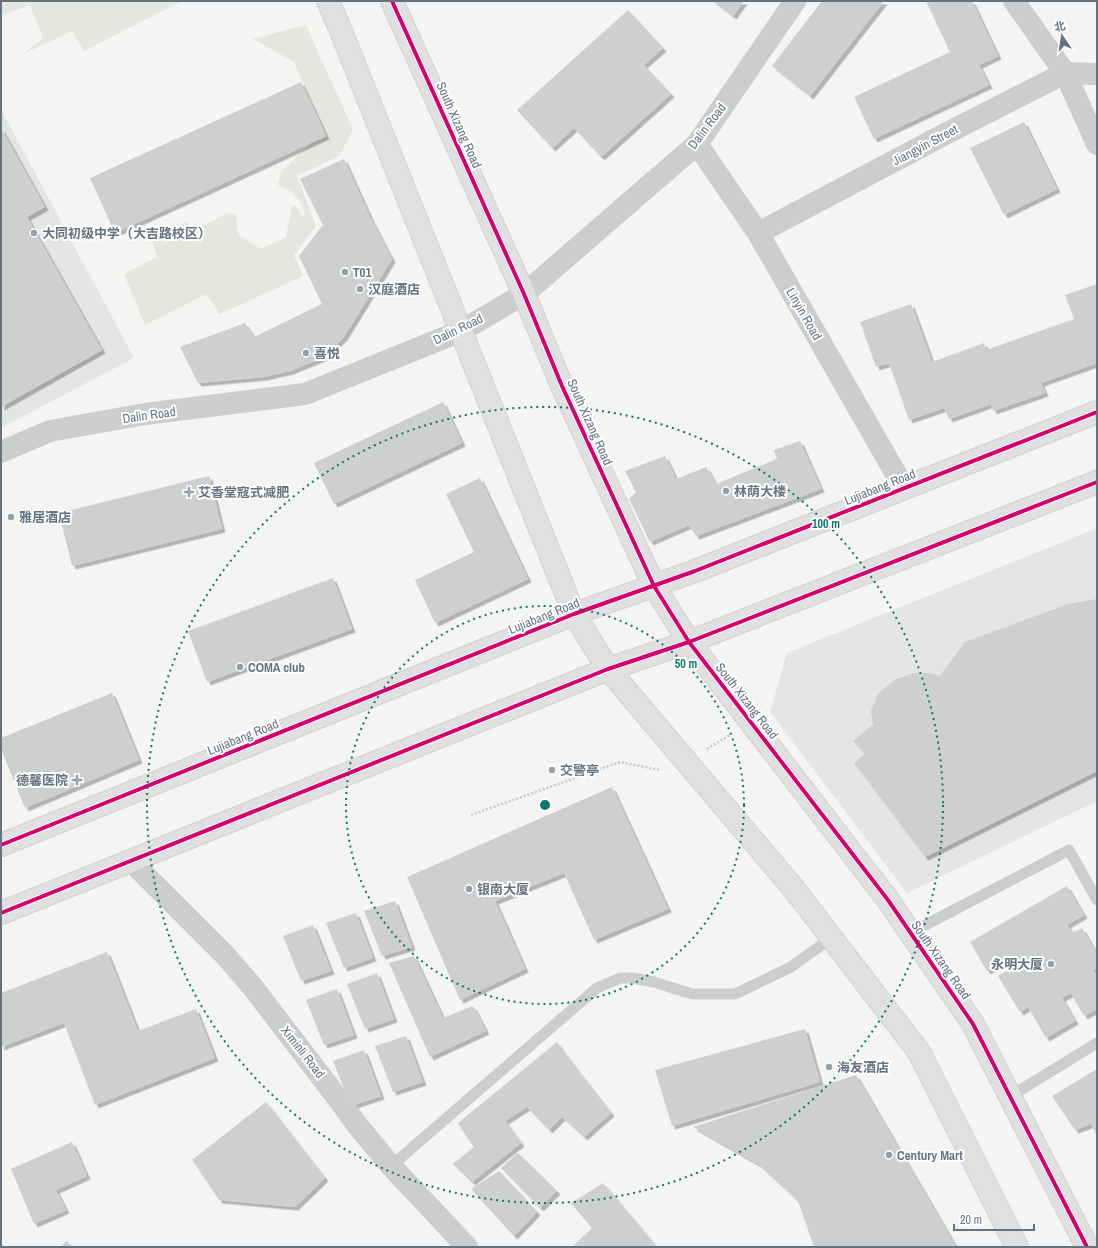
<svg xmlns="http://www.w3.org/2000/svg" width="1098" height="1248" font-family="'Archivo Narrow','Noto Sans SC',sans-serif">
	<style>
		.built { fill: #e4e5e5 }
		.green { fill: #e3e7e0 }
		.building { fill: #cecfcf; filter: url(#shadow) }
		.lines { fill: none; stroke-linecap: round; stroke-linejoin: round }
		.secondary-casing { stroke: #d1d2d1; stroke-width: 24 }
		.primary-casing { stroke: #d0d0d0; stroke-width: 24 }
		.path { stroke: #cacaca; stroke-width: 2.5; stroke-dasharray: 2 2; stroke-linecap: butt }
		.service { stroke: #cccdcd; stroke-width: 11 }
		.minor { stroke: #cccdcd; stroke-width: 22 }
		.secondary { stroke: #e0e0e1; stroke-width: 22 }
		.primary { stroke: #e0e0e1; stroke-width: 22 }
		.cycleway-casing { stroke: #fff; stroke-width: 6 }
		.cycleway { stroke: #d6006c; stroke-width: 4 }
		.ring { fill: none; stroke: #0f766e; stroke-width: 2; stroke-dasharray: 2 4 }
		.poi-dot { fill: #97a0a9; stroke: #fff; stroke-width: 1.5 }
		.labels { text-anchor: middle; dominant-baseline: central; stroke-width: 4; stroke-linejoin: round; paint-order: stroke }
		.street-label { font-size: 13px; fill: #657381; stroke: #fff }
		.poi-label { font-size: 13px; font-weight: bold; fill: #657381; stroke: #fff; text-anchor: start }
		.centre { fill: #0f766e; stroke: #fff; stroke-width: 2 }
		.ring-label { font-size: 12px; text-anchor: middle; font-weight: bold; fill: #0f766e; stroke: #fff; stroke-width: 4; stroke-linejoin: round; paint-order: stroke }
	</style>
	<defs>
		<filter id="shadow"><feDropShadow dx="3.5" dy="3.5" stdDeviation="0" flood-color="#0004"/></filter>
	</defs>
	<rect width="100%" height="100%" fill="#f4f4f2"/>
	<path class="built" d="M1,109L134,358L1,428Z
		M1097,528V801L907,893L770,712L787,653Z"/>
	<path class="green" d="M1,1H182L84,51L72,31L23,54L43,38L30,5L2,15Z
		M306,25L353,130L339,156L297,176L316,226L294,255L303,276L220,314L206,294L145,325L124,274L157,257L152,240L161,231L186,222L196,229L228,213L236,214L238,235L261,249L286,237L292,206L295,205L300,214L304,218C307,204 290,188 278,185L281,172L324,130L294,62L253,39Z"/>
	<path class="building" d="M713,1H744L733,16Z
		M822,1H884L810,96L772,66Z
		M926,1H972L998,56L979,65L989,85L874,139L854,97L950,52Z
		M628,10L663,48L644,65L671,94L601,157L574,128L552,148L517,110Z
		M301,82L326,136L115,233L90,178Z
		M1024,122L1057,189L1004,215L970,148Z
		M1,128L45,207L27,217L102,350L1,407Z
		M344,159L371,219L392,259L344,337L324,357L290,371L264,377L198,383L180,347L245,323L254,337L322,304L299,256L323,225L300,179Z
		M1097,284V363L1041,383L1045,393L993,411L991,404L949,419L944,408L909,420L889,363L876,367L860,322L911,304L932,362L984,343L986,350L1074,319L1065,295Z
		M443,402L462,443L334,504L314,463Z
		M800,441L821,489L696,536L689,525L650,542L629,499L636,492L625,471L665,456L676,479L706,467L716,484L777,459L774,450Z
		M209,476L222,529L72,566L59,513Z
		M480,478L528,579L435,623L415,580L474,552L446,494Z
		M333,578L352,629L207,682L188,631Z
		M1097,599V771L925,857L854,763L865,754L853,741L873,725L871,711L878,694L894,680L914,673H931L940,676L965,642L1068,604Z
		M112,693L139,760L25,808L1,749V738Z
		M612,787L668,909L594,940L564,873L495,901L525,969L460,1000L407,877Z
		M1067,886L1084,915L1067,925L1072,933L1082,928L1097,954V967L1093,970L1097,976V1009L1084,1016L1071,993L1062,998L1075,1021L1046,1038L1028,1007L1020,1012L998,976L1008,970L1003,962L987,971L970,942Z
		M395,901L412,947L382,956L364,911Z
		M356,913L373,958L344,968L326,923Z
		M313,925L331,971L301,981L283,936Z
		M107,952L138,1031L196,1009L215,1058L95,1105L64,1023L1,1047V993Z
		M414,956L443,1018L473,1006L486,1031L430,1057L389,963Z
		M377,973L394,1019L365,1029L347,984Z
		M337,989L354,1035L324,1045L306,1000Z
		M805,1029L820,1082L672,1126L655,1070Z
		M406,1036L423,1082L393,1092L375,1046Z
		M557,1042L562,1050L611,1113L584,1137L562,1117L549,1130L527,1107L505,1121L521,1143L472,1182L453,1164L474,1147L462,1130L458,1123Z
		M364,1050L381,1096L351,1106L333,1061Z
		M1097,1069V1136L1091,1124L1075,1130L1052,1096Z
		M856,1075L955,1245L952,1247H814L798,1201L758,1164L693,1127Z
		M266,1102L325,1178L295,1207L219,1200L192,1160Z
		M72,1142L87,1176L56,1190L66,1210L34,1224L11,1169Z
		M518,1153L557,1191L540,1208L501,1168Z
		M499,1171L537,1212L514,1236L471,1189Z
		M603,1183L657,1247H572L592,1228L571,1203Z
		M67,1241L73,1247H60Z"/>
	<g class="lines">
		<defs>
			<path id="secondary" d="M328,1L341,31L574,614L608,669L794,889L919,1052L1017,1247
				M392,1L524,294L562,386L654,586L689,642L888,900L973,1024L1087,1247"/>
			<path id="primary" d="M1,845L574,614L695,571L1097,412
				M1,913L608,669L689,642L1097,482"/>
		</defs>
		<use href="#secondary" class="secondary-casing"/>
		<use href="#primary" class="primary-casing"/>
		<path class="path" d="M707,749L730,735
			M471,815L620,762L660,770"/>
		<path class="service" d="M910,933L1069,850L1097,900
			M1009,1097L1097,1043
			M391,1166L597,988L620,978H633L654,982L692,994H735L791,967L831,938"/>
		<path class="minor" d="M1014,1L1065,73L1097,144
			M697,144L758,233L904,488
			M758,233L949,132L1065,73L1097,74
			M1,452L50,431L145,414L305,394L461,331L524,294L697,144L795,1
			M132,862L224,954L251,985L333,1092L358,1126L391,1166L467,1247"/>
		<use href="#secondary" class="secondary"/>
		<use href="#primary" class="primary"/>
		<defs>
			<path id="cycleway" d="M392,1L524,294L562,386L654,586L689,642L888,900L973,1024L1087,1247
				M1,845L574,614L695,571L1097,412
				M1,913L608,669L689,642L1097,482"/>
		</defs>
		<use href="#cycleway" class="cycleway-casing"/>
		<use href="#cycleway" class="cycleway"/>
	</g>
	<g class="ring">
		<circle cx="545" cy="805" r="199"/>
		<circle cx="545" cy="805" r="398"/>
	</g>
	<g class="poi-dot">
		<circle cx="34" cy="233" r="4"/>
		<circle cx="345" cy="272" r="4"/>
		<circle cx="360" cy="289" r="4"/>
		<circle cx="306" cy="353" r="4"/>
		<circle cx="726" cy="491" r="4"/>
		<path d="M187 486h4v4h4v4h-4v4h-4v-4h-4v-4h4z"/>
		<circle cx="11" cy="517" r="4"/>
		<circle cx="240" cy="667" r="4"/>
		<circle cx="552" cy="770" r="4"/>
		<path d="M75 774h4v4h4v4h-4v4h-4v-4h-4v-4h4z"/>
		<circle cx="469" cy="889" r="4"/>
		<circle cx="1051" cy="964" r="4"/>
		<circle cx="829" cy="1067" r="4"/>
		<circle cx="889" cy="1155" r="4"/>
	</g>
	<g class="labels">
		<g class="street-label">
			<text transform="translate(459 125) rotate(66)">South Xizang Road</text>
			<text transform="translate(707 126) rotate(-53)">Dalin Road</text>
			<text transform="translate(925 145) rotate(-28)">Jiangyin Street</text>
			<text transform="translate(804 314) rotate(60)">Linyin Road</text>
			<text transform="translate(458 329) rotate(-26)">Dalin Road</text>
			<text transform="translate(149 415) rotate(-8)">Dalin Road</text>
			<text transform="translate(590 422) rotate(66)">South Xizang Road</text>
			<text transform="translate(880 487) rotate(-22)">Lujiabang Road</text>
			<text transform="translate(544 616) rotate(-22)">Lujiabang Road</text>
			<text transform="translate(747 701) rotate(52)">South Xizang Road</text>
			<text transform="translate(243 737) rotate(-22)">Lujiabang Road</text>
			<text transform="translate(941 960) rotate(55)">South Xizang Road</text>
			<text transform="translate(303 1052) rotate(52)">Ximinli Road</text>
		</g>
		<g class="poi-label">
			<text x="42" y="233">大同初级中学（大吉路校区）</text>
			<text x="353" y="272">T01</text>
			<text x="368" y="289">汉庭酒店</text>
			<text x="314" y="353">喜悦</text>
			<text x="734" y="491">林荫大楼</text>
			<text x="198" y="492">艾香堂寇式减肥</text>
			<text x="19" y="517">雅居酒店</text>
			<text x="248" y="667">COMA club</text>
			<text x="560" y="770">交警亭</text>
			<text x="68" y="780" text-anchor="end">德馨医院</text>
			<text x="477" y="889">银南大厦</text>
			<text x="1043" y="964" text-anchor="end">永明大厦</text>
			<text x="837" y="1067">海友酒店</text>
			<text x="897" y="1155">Century Mart</text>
		</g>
	</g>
	<circle cx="545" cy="805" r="6" class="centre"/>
	<g class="ring-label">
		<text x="826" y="528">100 m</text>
		<text x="686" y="668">50 m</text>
	</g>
	<rect width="1098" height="1248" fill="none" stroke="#657381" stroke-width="4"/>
	<g transform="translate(1062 36) rotate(347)" stroke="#ffffff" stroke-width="3" paint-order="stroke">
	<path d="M0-3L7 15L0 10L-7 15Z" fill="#657381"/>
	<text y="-6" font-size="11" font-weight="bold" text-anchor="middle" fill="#657381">北</text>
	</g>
	<path d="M954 1224v6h80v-6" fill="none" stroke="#657381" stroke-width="2"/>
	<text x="960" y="1224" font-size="12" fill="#657381" stroke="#ffffff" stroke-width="3" paint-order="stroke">20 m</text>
</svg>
